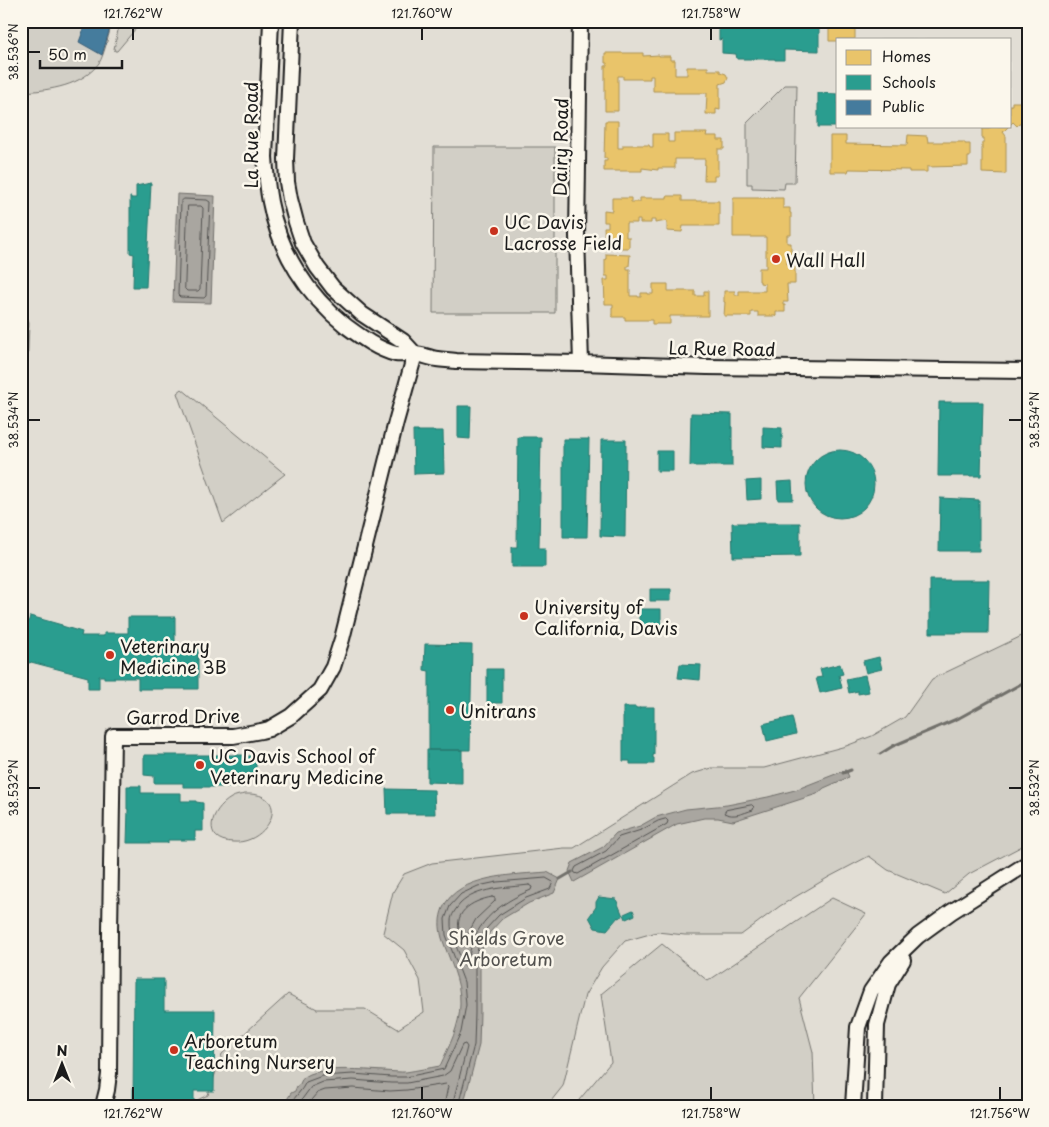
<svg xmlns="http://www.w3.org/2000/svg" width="1049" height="1127" font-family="'Playpen Sans',sans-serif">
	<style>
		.built { fill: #e2ded5; fill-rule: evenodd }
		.green { fill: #d2cfc6; stroke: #777671 }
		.water { fill: #a9a6a0; stroke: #716f6b }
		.homes { fill: #e9c46a; stroke: #ac9253 }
		.schools { fill: #2a9d8f; stroke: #26766c }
		.public { fill: #457b9d; stroke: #395e76 }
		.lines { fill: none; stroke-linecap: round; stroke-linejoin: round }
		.shore { stroke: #545351; stroke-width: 1 }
		.stream { stroke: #716f6b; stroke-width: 3 }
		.minor-casing { stroke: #1c1c1c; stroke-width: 18 }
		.minor { stroke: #fbf7ec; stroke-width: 14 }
		.ticks { fill: none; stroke: #1c1c1c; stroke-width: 2 }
		.poi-dot { fill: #c8321e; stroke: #fbf7ec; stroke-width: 2 }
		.labels { text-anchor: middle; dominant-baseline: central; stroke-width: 5; stroke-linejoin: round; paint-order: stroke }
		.street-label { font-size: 18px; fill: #1c1c1c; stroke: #fbf7ec }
		.poi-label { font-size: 18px; fill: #1c1c1c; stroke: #fbf7ec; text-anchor: start }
		.park-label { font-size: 18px; fill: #53524f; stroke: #fbf7ec }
		.neatline { fill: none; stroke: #1c1c1c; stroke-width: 2 }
		.ticks-label { font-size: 12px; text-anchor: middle; fill: #1c1c1c }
	</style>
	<rect width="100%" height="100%" fill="#f2eee4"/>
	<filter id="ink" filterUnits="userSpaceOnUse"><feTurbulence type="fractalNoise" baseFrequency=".02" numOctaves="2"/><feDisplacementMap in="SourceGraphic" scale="10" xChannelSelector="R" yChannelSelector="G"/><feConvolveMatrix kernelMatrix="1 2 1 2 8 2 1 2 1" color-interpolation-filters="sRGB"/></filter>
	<g filter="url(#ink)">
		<path class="built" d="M21,21H1028V1106H21ZM838,39H1010V126H838Z"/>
		<path class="green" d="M21,21H112C110,30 104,56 99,63C82,86 50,90 24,92H21Z
			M120,21H140L133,32L117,51H115L114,49Z
			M785,85H797L795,183H785L784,189L752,188V184H747V123Z
			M434,147H555V313H433Z
			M24,310L29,322L24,460L21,457V312Z
			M182,389L285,474L223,523L177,393Z
			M1028,633V843L969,874L945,894L888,870L869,856L829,877L780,906L741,935H685L657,932L625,941L602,967L585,995L563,1086L547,1106H184L208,1095L222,1054L288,994L317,1009H365L398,1029L424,1012L420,980L404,950L383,933L393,892L404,874L432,863L564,848H574L692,774L712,768H764L846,746L872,736L905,717L932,679Z
			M245,794C294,792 269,845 233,842C201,841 210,810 231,798C236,795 240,795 245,794Z
			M832,898L866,914L799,998L813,1052L815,1106H574L611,1062L601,994L662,944L708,981Z"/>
		<path class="water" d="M177,194L215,196L211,303L173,302Z
			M846,770L849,777L824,788L817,794L733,821L718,818H704L677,824L574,882L569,871L572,863L603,847L616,833L640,826L656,817L686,809L727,805L768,797L795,790Z
			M547,872L560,879L554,893L529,903L502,919L490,932L483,945L480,961V1013L479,1045L463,1106H283L291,1093L295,1091L297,1086L300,1084C305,1060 387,1073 406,1072C418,1070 429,1068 440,1066C449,1046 460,1026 460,1004C461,980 449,960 442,938C439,927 439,918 443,908C458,874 516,875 547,872Z"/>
		<path class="homes" d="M829,21H855V39H838V41H829Z
			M605,53H643V56L659,55V56H670V60H675V75H687V67H708V70H720V72L726,74L728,78L726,82L720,84V110L716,109V114H706L707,93H674V91H653V76H650V79H623V76H618V111H605V66H607V63H605Z
			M1012,102H1028V124H1019L1017,126L1013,122L1010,125V105H1012Z
			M605,121H618V148H623V145H649L650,147H653V134H668V142H674V133H707L706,136H718V140H724V149H718V176H714V180H704L705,159H675V168H658V170L642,168V171H604V161H607V158H604Z
			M992,126H1009L1003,132L1006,136V174L982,173V142H984V138H982V129H989Z
			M908,135L927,136L928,142H965V144H970V157H968V166L927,167V172H909V170L849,169L848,172H830V136H846V144L907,145Z
			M667,196H682V201H719V226H683L682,232L667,231V221L655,223V220H651V223H640V220H637V223H626V237H629V248H618V245H615V248H605L604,227H608V222H604V210L612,211V198H631V202H640V198H667Z
			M733,198H783V208H790V213H791V235H787V243H791V254H787V264H791V267H795V284H787L788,302H783V305H785V312H776V316H758V312H751V316H724L725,302H724V291H735V295H739V291H765V284L760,283V281H759V268H766V237H733Z
			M606,254L630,255L629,266H627V269H630V296H638V297H641V293H648V294H653V284H668V291H695V296H704V291H708V316H670V324H652V320H625V317H612V307H613V304H605L604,280H608V276H605V259H606Z"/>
		<path class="schools" d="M689,21H705V25H689Z
			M745,21H819V51L784,50V60H775V59H737L736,54L722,53V39L719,40V22Z
			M818,93L838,94V126L855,127H818Z
			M151,183L146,287H133L134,254L130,253V197H131V198H136V186Z
			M939,402H983L981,476H938Z
			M458,406H471L470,439L458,438Z
			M691,413L732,414V466H690Z
			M763,427L782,428V448L763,447Z
			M413,431H443L444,473L414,474Z
			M518,437H541L539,548H545V567H512V547H517Z
			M563,439H589L587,537H563Z
			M601,440H626L625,537L600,536Z
			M806 484a34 34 0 1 1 68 0a34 34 0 1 1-68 0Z
			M657,451H673V471H657Z
			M761,480V499L747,500L746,481Z
			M792,481L793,500H778L777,482Z
			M940,498L979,500V551H939Z
			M732,523H800V556L733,557Z
			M930,580H989L988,633H930Z
			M650,589H671V601H650Z
			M639,609H661V627L639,626Z
			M30,616L62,625V626L82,632L81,636H104V633H128V617H175V645H170V649H198V689H138V678H104V676H99V689H88V677L31,662L30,663L21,661V630L26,631Z
			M425,644L472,645L470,750H429V671L424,670Z
			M879,657L882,669L866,673L863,661Z
			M680,664L701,665L700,680L678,678Z
			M840,664L843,674L839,675L842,688L820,693L816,678L822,677L820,669Z
			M487,669H502V703H487Z
			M865,675L869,692L858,694V691L849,693L846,679Z
			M623,707H636V708H640V707H654V755H653V758H654V764H630V761H623Z
			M792,717L796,734L767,741L763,724Z
			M427,750H462V783L427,782Z
			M144,755H245V756H256V774H245L244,787H183V783H154V776L144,775Z
			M127,786H141V793H181V801H196V802L203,803V831H195V840H168V843H127L128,809H127Z
			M386,789L434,790L435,814H387Z
			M599,897L616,899L623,916L618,918V917L607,930L595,928L589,917L596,907V902Z
			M633,910L635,915L626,919L624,914Z
			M134,979H164V1010H215L214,1091H194V1106H133Z"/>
		<path class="public" d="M84,21H112L102,55L79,42L86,23H84Z"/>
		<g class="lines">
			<path class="shore" d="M184,199L207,200L210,202L206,296L204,298L180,297L178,295L181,202Z
				M188,206H201L203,208L200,289L198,291H187L185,289Z
				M752,805L754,807L753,810C743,813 734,818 724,813L726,810Z
				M666,819L668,821L667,824L578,874L575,873L574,871L576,867L606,851L619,837L641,830L658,821Z
				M529,885L532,887L531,890C497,904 471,925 468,964L467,966L464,965C459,953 450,935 451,921C451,915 456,909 460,904C477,887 506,888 529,885Z
				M492,897L495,898V901L476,919L466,937L462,938C450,913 471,901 492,897Z
				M289,1106C294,1097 302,1091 306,1082L322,1076L353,1074L391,1077H406L444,1069L461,1032L466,1005L464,982L446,935L445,919L450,906L461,894L478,886L497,882L546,878L553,882L550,889L526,898L499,915L486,929L479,943L475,961V1013L474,1045L458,1106
				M297,1106L311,1087L323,1082L353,1080L391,1083H407L443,1076L450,1071L462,1045L465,1044L467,1047L452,1106
				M306,1106L317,1093L325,1090L353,1088L390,1091L407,1090L446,1084L448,1086L444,1106"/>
			<path class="stream" d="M880,754L893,746L959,718L1028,680
				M843,773L851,770
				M560,879L572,872"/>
			<defs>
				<path id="minor" d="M271,21L265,157C266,172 267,187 270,202C279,251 307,295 346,326C361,337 377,349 396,354C402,355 408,353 415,354C422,354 429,358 437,359C443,360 449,360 456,361L581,363L707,367L1028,371
					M292,21L286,159L287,182L290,199L296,222L303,243L317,267L333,288L362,314L403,341L415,354
					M580,21L577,236L581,363
					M103,1106L107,1090L109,1074L110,931L113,736H233L261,731L269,729L291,716L320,690L333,667L342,639L396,422L415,354
					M853,1106L858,1027L871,991L891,962L918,936L951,912L1028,863
					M875,1106L877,1025L888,984L903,960"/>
			</defs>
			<use href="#minor" class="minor-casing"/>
			<use href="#minor" class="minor"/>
		</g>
	</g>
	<path class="ticks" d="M133,28V40M422,28V40M711,28V40M28,52H40M28,420H40M1009,420H1022M28,788H40M1009,788H1022M133,1087V1100M422,1087V1100M711,1087V1100M1000,1087V1100"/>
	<g class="poi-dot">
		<circle cx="494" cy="231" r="5"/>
		<circle cx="776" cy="259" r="5"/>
		<circle cx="524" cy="616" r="5"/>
		<circle cx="110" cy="655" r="5"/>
		<circle cx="450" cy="710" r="5"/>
		<circle cx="200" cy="765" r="5"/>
		<circle cx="174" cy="1050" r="5"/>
	</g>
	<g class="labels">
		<g class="street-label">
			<text transform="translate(250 135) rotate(-90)">La Rue Road</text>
			<text transform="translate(560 147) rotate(-89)">Dairy Road</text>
			<text transform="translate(722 348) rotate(1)">La Rue Road</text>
			<text transform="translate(183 716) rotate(-1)">Garrod Drive</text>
		</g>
		<g class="poi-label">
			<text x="504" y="221">UC Davis<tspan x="504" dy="21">Lacrosse Field</tspan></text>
			<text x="786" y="259">Wall Hall</text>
			<text x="534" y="606">University of<tspan x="534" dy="21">California, Davis</tspan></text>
			<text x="120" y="645">Veterinary<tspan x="120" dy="21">Medicine 3B</tspan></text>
			<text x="460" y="710">Unitrans</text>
			<text x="210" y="755">UC Davis School of<tspan x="210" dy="21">Veterinary Medicine</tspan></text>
			<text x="184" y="1040">Arboretum<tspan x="184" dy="21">Teaching Nursery</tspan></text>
		</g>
		<g class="park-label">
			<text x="506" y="937">Shields Grove<tspan x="506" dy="21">Arboretum</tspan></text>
		</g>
	</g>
	<rect width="1049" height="1127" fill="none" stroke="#fbf7ec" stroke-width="55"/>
	<rect x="836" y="38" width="175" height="90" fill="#fbf7ec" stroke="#a29f99"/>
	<rect x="846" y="50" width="25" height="15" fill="#e9c46a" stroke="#a29f99"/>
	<text x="882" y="62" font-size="15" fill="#1c1c1c">Homes</text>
	<rect x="846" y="75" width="25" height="15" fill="#2a9d8f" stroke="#a29f99"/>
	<text x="882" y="88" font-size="15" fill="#1c1c1c">Schools</text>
	<rect x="846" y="100" width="25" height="15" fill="#457b9d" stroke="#a29f99"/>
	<text x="882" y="112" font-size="15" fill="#1c1c1c">Public</text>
	<g transform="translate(62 1064)" stroke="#fbf7ec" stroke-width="4" paint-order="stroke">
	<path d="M0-4L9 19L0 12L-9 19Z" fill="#1c1c1c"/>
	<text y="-8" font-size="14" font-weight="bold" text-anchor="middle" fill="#1c1c1c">N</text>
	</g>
	<path d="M40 60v8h82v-8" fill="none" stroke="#1c1c1c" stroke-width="2.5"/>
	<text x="48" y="60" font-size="15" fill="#1c1c1c" stroke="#fbf7ec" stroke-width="4" paint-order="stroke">50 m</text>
	<rect x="28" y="28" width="994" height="1072" class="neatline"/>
	<g class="ticks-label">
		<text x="133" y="18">121.762°W</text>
		<text x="422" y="18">121.760°W</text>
		<text x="711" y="18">121.758°W</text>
		<text transform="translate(14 52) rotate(-90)" y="4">38.536°N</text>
		<text transform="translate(14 420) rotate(-90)" y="4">38.534°N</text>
		<text transform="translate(1035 420) rotate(-90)" y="4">38.534°N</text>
		<text transform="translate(14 788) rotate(-90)" y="4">38.532°N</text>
		<text transform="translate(1035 788) rotate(-90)" y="4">38.532°N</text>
		<text x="133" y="1118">121.762°W</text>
		<text x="422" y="1118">121.760°W</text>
		<text x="711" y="1118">121.758°W</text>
		<text x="1000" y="1118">121.756°W</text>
	</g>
</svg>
